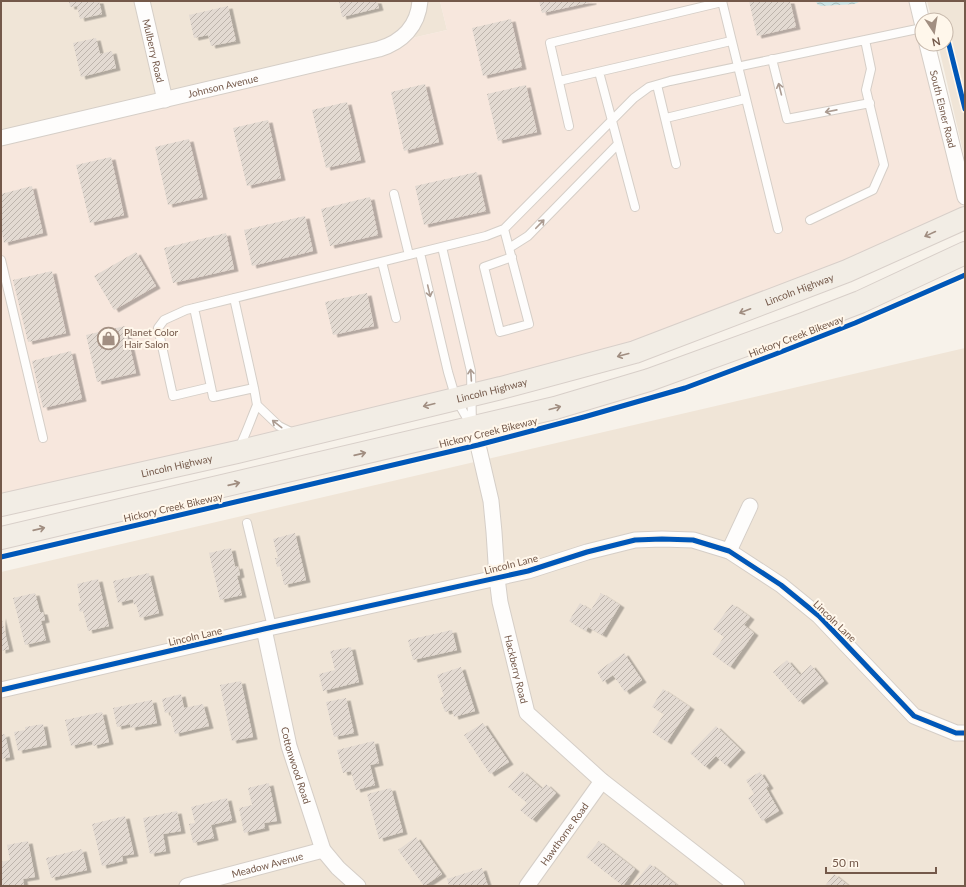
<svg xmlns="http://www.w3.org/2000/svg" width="966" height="887" font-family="Lato,sans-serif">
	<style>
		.residential { fill: #f0e5d7 }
		.commercial { fill: #f7e7dd }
		.water { fill: url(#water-waves) }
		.building { fill: url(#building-hatch); filter: url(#shadow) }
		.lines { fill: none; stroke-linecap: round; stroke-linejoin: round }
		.service-casing { stroke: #d5cec7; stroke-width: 10 }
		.minor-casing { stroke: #d5cec7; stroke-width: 17 }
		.primary-casing { stroke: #d8cfc9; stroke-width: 24 }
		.service { stroke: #fefdfc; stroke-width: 8 }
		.minor { stroke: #fefdfc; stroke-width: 15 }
		.primary { stroke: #f2ede5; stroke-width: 22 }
		.cycleway-casing { stroke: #fff7eb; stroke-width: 8 }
		.cycleway { stroke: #0057b8; stroke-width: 5 }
		.oneway { stroke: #ab9b91 }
		.oneway2 { stroke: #a08d80 }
		.labels { text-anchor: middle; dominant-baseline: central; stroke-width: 4; stroke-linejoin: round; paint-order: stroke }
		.street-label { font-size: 10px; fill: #74594a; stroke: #fff7eb }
		.poi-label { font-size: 10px; fill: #74594a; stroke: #fff7eb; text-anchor: start }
	</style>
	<defs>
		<pattern id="water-waves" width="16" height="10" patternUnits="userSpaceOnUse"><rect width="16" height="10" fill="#cce5e6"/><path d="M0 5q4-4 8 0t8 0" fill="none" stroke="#aabdbc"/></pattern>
		<pattern id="building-hatch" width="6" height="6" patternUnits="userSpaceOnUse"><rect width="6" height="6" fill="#e3dad2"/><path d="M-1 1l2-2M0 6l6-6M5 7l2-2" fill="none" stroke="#bdb4ac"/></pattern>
		<filter id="shadow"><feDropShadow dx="4.5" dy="2.5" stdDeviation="0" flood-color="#0004"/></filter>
	</defs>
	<rect width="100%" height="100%" fill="#f7f2ea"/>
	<path class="residential" d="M1,1H440L447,30L1,132Z
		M927,1H965V160L938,44H946V20H932Z
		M965,348V886H1V572Z"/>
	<path class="commercial" d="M440,1H911L963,212L635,345L278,436L1,497V132L447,30Z"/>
	<path class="water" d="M816,1H861L855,4L821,6L817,4Z"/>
	<path class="building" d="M69,1H99L102,14L80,19L77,6L70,7Z
		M339,1H377L379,8L342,17Z
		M539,1H592V2L542,13Z
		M749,1H790L796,27L757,36Z
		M228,6L236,41L211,46L208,35L194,38L189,15Z
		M511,19L522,67L483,76L472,28Z
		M96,38L100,54L112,51L116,68L81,77L73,43Z
		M425,84L439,142L404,151L391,92Z
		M526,85L537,132L498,141L487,94Z
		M347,102L361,160L326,168L312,110Z
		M268,120L281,178L247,186L233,128Z
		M189,139L203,197L168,205L155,147Z
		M111,157L124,215L90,223L76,165Z
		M477,172L486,211L424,225L415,186Z
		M32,186L43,233L4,243L1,228V194Z
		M370,197L378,235L330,246L321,209Z
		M305,216L313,251L252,266L244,230Z
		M226,233L234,269L173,283L164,248Z
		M136,252L156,286L114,310L94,276Z
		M52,271L66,333L28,342L13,280Z
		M367,293L374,326L333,335L325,302Z
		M125,326L136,373L97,382L86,335Z
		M71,351L82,399L43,408L32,361Z
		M295,533L306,580L284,585L280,566L277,567L275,558H278L273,539Z
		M231,548L235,567L238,566L240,575L237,576L242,595L220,600L209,553Z
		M149,573L159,613L140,618L136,604L134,605L133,599L118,603L113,581Z
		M98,579L109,626L88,631L83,611L80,612L78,603H81L77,584Z
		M35,593L40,612H43L45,620L41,621L46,640L25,645L13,598Z
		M601,593L620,605L602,635L588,627L586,631L569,621L580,603L591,610Z
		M732,604L750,617L744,625L754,633L730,667L712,654L724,637L713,629Z
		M1,616L9,649L1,651Z
		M452,630L457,650L413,660L408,640Z
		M351,647L359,682L323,691L319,674L335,670L330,651Z
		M624,653L642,680L625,692L613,675L603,682L597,672Z
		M787,660L800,675L811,665L824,681L799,702L773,672Z
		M461,667L475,711L454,717L452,710L445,712L440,698L444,696L437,675Z
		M241,681L253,737L232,741L220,685Z
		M663,689L690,707L667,742L652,732L664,714L652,707Z
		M181,694L184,708L203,704L209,726L175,734L170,712L165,713L162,699Z
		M346,698L354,733L334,737L326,702Z
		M152,700L157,723L131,728L130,724L117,727L113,708Z
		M102,712L109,742L93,746L92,741L71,746L65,720Z
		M483,723L509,762L490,774L464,735Z
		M43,724L47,745L18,751L14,732L25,730V727Z
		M716,726L741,750L726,766L716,756L705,767L690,753Z
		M5,734L10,757L1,759V735Z
		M374,741L379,763L370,765L375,785L356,790L351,771L343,773L337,750Z
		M522,771L542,789L546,784L556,793L532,820L520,810L527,803L508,787Z
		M760,772L769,786L766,788L779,811L762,821L748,798L754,794L746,780Z
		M269,783L277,821L264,823L265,828L244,833L239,808L252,805L248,788Z
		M391,788L403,832L379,839L367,794Z
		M227,798L232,820L211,825L214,838L193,843L189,824L195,823L191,807Z
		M177,811L181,831L163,834L166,851L150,854L143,818Z
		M125,816L134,854L122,856L123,861L102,866L92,824Z
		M416,837L442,874L424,886L398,850Z
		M28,841L35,877L23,879L24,885L1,886V862L10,860L7,845Z
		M599,841L635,869L623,886L586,857Z
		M82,849L87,870L51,878L46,858Z
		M650,864L678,886H632Z
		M482,868L488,886H449L447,879Z
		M834,874L849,886H825Z"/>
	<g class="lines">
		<defs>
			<path id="service" d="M722,1L778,229
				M772,59L787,119L870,103
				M599,72L635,207
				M559,81L731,41
				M657,85L676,164
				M666,118L745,99
				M569,126L550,43L722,2
				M394,194L409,255
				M810,220L873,190L884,165L866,90L871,69L865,40
				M504,229L529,324L500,332L484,267L512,257
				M442,247L471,371L472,427
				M509,248L528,236L618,144
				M420,253L448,372L456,399L472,427
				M1,260L43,438
				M382,262L396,318
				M234,298L254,388L213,397L211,387L173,396L158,328L164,320L186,310L486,236L504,229L634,98L649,87L670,81L922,28
				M194,308L211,387
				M254,388L257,405L279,426L295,434
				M239,448C246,434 251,419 257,405
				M247,523L272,627"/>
			<g id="minor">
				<path id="s1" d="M142,1L165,100"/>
				<path d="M917,1L922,22"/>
				<path id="s2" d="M927,44L965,197"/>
				<path id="s3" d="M1,138L379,49C402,42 418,26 420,1"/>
				<path id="s4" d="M472,428L478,445L491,501L494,532L497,578L500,602L527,713L602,781L737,886"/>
				<path d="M729,551L750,506"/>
				<path id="s5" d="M264,629L289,746L323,850L338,868L358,886"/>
				<path d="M1,690L264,629L528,571L587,552L635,540L662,539L693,540L729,551L781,585L819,616L914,716L956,733H965"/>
				<path id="s6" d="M187,886L323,850"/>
				<path id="s7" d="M527,886L602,781"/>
			</g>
			<g id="primary">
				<path id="s8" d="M1,505L237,452L501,388L635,352L847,271L965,218"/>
				<path d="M1,538L555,408L649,380L803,324L860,302L965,253"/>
			</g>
		</defs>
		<use href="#service" class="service-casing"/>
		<use href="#minor" class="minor-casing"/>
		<use href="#primary" class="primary-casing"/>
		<use href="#service" class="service"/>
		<use href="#minor" class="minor"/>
		<use href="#primary" class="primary"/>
		<defs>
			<path id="cycleway" d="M946,33L965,109
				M1,557L478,445L584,417L685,388L773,355L855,323L965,275
				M1,690L264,629L528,571L587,552L635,540L662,539L693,540L729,551L781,585L819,616L914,716L956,733H965"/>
		</defs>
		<use href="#cycleway" class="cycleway-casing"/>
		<use href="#cycleway" class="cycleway"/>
	</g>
	<defs><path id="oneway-shaft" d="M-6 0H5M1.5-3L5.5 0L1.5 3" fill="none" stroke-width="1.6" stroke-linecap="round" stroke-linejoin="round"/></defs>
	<g class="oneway">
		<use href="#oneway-shaft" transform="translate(780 89) rotate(-104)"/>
		<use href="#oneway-shaft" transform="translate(831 111) rotate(169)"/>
		<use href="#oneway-shaft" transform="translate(540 224) rotate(-46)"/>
		<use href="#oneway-shaft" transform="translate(429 291) rotate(77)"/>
		<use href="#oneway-shaft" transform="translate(471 375) rotate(-94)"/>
		<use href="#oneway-shaft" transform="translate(277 424) rotate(-142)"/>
	</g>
	<g class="oneway2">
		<use href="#oneway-shaft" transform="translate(930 234) rotate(155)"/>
		<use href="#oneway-shaft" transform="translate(745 311) rotate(159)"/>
		<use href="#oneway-shaft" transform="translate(623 355) rotate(165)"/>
		<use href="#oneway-shaft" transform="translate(429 405) rotate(166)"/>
		<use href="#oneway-shaft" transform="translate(555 408) rotate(-15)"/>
		<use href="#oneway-shaft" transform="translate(360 454) rotate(-13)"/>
		<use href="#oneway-shaft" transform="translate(234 484) rotate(-13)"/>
		<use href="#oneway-shaft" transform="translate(39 529) rotate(-13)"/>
	</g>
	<defs>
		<symbol id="shop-ring" viewBox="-11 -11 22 22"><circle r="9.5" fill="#fff7eb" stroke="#a28f82" stroke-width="1.5"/><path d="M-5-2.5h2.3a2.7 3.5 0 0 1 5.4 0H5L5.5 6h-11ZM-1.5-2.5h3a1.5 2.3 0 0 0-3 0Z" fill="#a28f82"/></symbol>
	</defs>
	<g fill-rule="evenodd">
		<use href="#shop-ring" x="96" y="326" width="25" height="25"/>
	</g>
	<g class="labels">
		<g class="street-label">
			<text stroke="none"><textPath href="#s1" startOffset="51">Mulberry Road</textPath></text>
			<text stroke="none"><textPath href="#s3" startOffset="228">Johnson Avenue</textPath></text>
			<text stroke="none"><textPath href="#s2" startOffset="67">South Elsner Road</textPath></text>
			<text stroke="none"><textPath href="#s8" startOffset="828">Lincoln Highway</textPath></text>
			<text transform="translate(796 336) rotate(-21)">Hickory Creek Bikeway</text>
			<text stroke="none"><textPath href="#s8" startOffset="504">Lincoln Highway</textPath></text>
			<text transform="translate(488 432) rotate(-14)">Hickory Creek Bikeway</text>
			<text stroke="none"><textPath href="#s8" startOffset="180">Lincoln Highway</textPath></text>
			<text transform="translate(173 507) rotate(-13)">Hickory Creek Bikeway</text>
			<text transform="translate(511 564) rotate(-14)">Lincoln Lane</text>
			<text transform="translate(835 621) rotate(44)">Lincoln Lane</text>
			<text transform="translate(195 636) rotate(-13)">Lincoln Lane</text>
			<text stroke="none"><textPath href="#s4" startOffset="246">Hackberry Road</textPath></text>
			<text stroke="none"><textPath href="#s5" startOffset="140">Cottonwood Road</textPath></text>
			<text stroke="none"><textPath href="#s7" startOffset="64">Hawthorne Road</textPath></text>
			<text stroke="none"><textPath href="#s6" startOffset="83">Meadow Avenue</textPath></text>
		</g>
		<g class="poi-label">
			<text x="124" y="332">Planet Color<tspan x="124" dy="12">Hair Salon</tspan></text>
		</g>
	</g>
	<rect width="966" height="887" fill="none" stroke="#74594a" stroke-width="4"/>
	<g transform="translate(934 32) rotate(168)"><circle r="19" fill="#fff7eb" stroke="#c7b8ab"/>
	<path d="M0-3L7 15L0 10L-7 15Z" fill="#a28f82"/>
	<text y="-6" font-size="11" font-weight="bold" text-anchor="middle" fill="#74594a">N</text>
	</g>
	<path d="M826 867v6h110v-6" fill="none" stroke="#74594a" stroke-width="2"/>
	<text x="832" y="867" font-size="12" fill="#74594a" stroke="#fff7eb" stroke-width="3" paint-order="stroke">50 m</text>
</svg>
